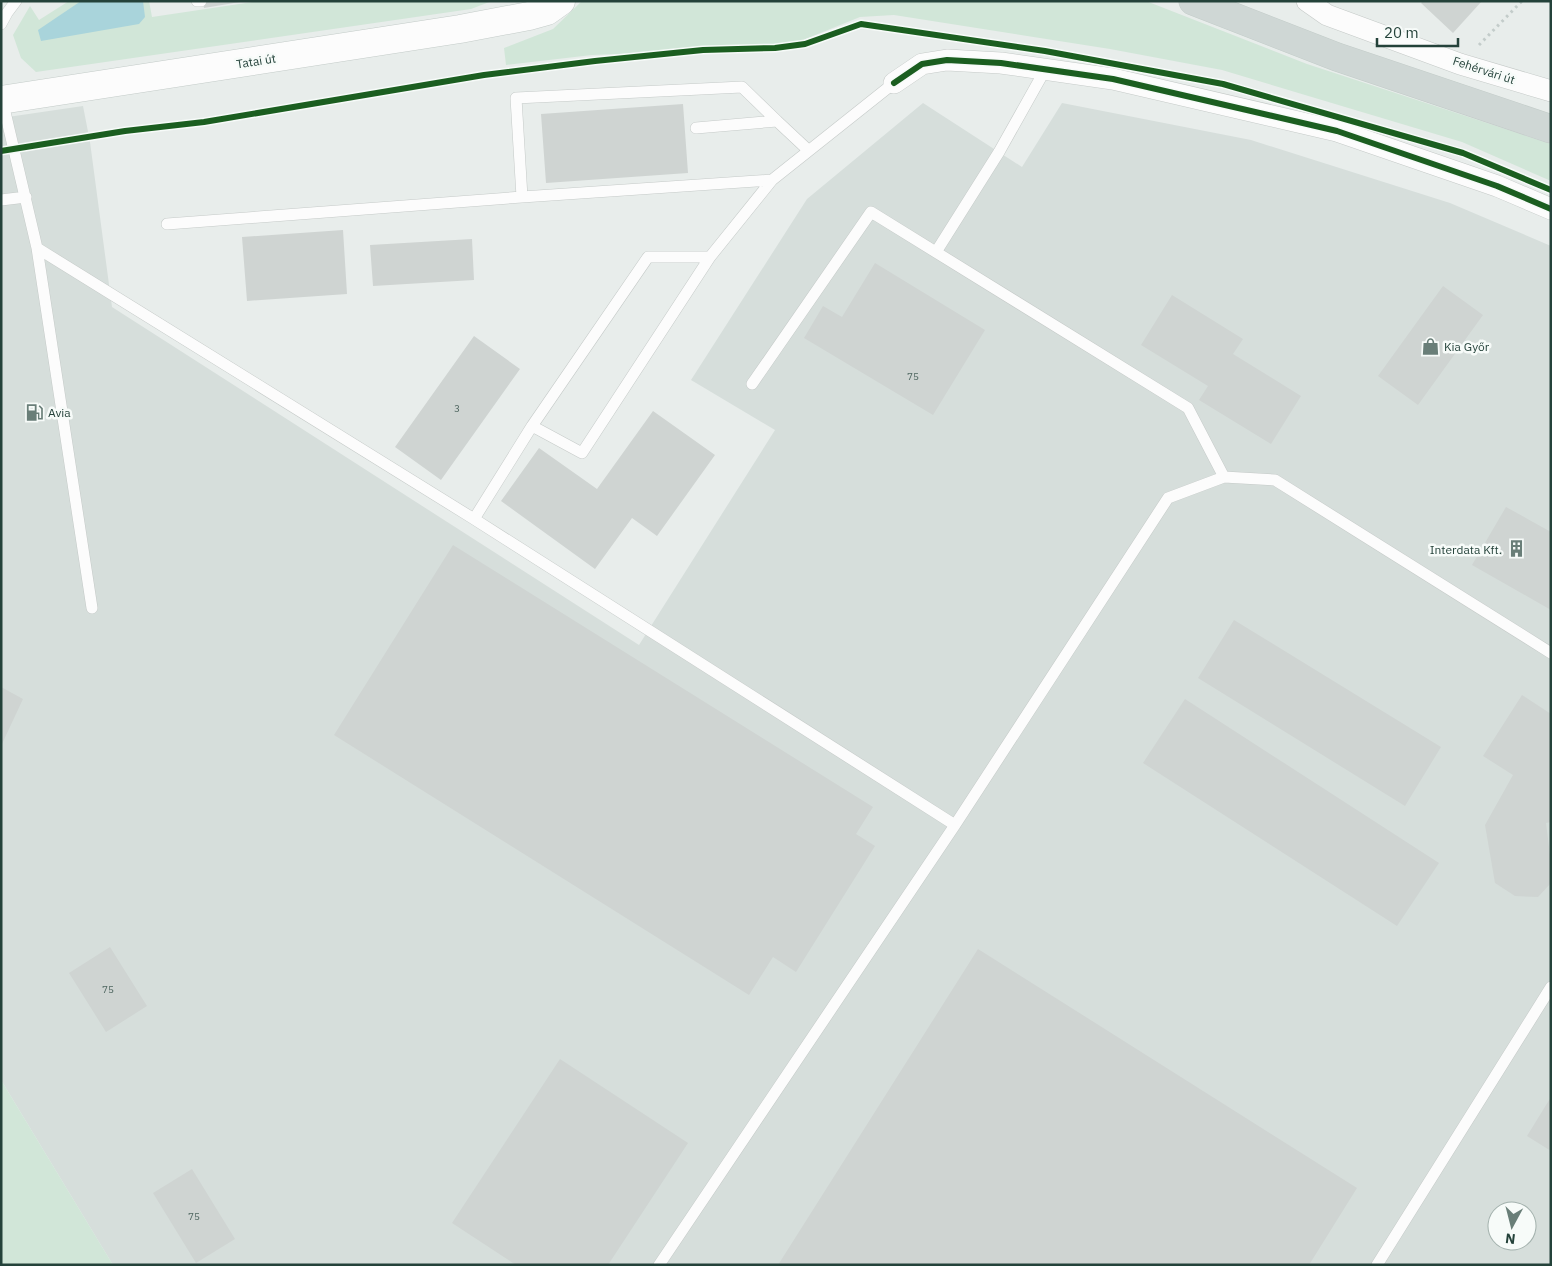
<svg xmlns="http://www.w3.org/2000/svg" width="1552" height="1266" font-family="'IBM Plex Sans',sans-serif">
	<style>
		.built { fill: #d6dedb; fill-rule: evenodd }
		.green { fill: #d1e6d8 }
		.water { fill: #a9d4db }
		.building { fill: #cfd4d2 }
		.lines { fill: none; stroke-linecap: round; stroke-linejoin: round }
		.lane-casing { stroke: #c5cac8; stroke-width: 12 }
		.street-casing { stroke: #c5cac8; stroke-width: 22 }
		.secondary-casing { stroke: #c3cbc8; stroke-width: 29 }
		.primary-casing { stroke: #c3ccc9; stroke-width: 29 }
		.path { stroke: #c3ccca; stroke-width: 3; stroke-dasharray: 2.5 4; stroke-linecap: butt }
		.lane { stroke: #fcfcfc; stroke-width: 11 }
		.street { stroke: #fcfcfc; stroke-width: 21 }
		.secondary { stroke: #fcfcfc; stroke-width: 28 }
		.primary { stroke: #cfd7d5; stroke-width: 28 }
		.cycleway-casing { stroke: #f7fbf9; stroke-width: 9 }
		.cycleway { stroke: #1b5e20; stroke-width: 6 }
		.labels { text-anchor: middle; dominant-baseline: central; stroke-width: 5; stroke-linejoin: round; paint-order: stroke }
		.number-label { font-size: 10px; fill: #506761 }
		.street-label { font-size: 12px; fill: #24423a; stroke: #f7fbf9 }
		.poi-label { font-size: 12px; fill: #24423a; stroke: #f7fbf9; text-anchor: start }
	</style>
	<rect width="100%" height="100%" fill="#e8edeb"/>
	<path class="built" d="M923,103L1022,167L1062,103L1251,140L1450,203L1551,246V1265H113L1,1080V118L83,106L90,142L112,307L639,645L775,430L691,380L807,199ZM1497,1211H1527V1241H1497Z"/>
	<path class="green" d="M69,1H149L152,17L260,1H492L471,9L36,72L21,58L13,35L30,6L39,20Z
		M582,1H1146L1307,64L1551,144V181L1462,142L1222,70L1110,49L894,15L860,17L798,42L738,49L592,55L506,65L504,48L553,29Z
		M1,1080L113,1265H1Z"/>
	<path class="water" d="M81,1H143L145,17L139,24L41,41L38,30Z"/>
	<path class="building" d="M203,1H239L240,2L204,8Z
		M1423,1H1482L1453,33L1421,3Z
		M683,104L688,173L546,183L541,114Z
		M343,230L347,294L247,301L242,237Z
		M472,239L474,280L373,286L370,245Z
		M875,263L985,330L933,415L804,338L823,306L842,317Z
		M1443,286L1483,315L1418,405L1378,376Z
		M1172,295L1243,339L1233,354L1301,396L1271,444L1199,400L1208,386L1141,345Z
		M474,336L520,369L441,480L395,447Z
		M653,411L715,455L657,536L632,518L595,569L501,501L539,448L597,489Z
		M1506,507L1551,532V610L1472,565Z
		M453,545L873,807L856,834L875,846L796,972L773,957L749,995L334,735Z
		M1234,620L1441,747L1405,806L1198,678Z
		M1,687L23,699L1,746Z
		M1522,695L1551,714V822L1546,823L1551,863V883L1538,897L1515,896L1495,883L1485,825L1513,775L1483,756Z
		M1185,699L1439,863L1397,926L1143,763Z
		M110,947L147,1006L106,1032L69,973Z
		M978,949L1357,1188L1309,1265H778Z
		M560,1059L688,1143L608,1265H516L452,1223Z
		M1551,1097V1151L1527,1136Z
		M192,1169L235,1239L196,1263L153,1193Z"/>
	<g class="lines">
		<defs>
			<path id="lane" d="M197,1H201
				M1,24L7,13L16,1
				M2,99L37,248L474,519L532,426L582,453L710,257L772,180L894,83
				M696,128L777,121L808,150
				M522,197L516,98L742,87L777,121
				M1,200L26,197
				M167,224L522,197L772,180
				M37,248L92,608
				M936,252L999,152L1045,70
				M752,384L871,212L1188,408L1224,477
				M532,426L648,257H710
				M474,519L955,825
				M659,1265L955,825L1168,498L1224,477L1275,480L1551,653
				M1377,1265L1551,987"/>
			<path id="street" d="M1307,1L1327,15L1460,64L1551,91
				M894,83L922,64L947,60L1001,63L1113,79L1337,131L1497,186L1551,209"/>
			<path id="secondary" d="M1,100L460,29L529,16L547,11L561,1"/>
			<path id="primary" d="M1193,1L1337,57L1551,129"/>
		</defs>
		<use href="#lane" class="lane-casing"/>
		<use href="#street" class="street-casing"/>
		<use href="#secondary" class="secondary-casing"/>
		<use href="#primary" class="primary-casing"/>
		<path class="path" d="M1479,45L1522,1"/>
		<use href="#lane" class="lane"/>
		<use href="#street" class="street"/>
		<use href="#secondary" class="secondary"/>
		<use href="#primary" class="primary"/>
		<defs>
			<path id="cycleway" d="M894,83L922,64L947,60L1001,63L1113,79L1337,131L1497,186L1551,209
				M1,151L125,131L204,122L484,75L595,61L703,50L775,48L805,44L861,24L1045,51L1223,84L1463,153L1551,190"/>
		</defs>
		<use href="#cycleway" class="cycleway-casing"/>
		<use href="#cycleway" class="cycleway"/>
	</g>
	<defs>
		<symbol id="shop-bare" viewBox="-9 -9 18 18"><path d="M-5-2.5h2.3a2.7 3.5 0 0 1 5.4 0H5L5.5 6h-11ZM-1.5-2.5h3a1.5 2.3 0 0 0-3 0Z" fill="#697e78" stroke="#f7fbf9" stroke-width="2.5" paint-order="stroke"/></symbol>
		<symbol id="fuel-bare" viewBox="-9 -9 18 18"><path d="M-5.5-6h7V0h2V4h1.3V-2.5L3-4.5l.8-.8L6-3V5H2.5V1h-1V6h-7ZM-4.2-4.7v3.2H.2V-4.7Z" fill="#697e78" stroke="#f7fbf9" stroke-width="2.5" paint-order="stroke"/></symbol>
		<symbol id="building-bare" viewBox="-9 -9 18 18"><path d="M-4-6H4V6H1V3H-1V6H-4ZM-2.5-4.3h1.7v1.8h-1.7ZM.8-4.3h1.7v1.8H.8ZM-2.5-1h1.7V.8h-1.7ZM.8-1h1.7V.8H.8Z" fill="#697e78" stroke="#f7fbf9" stroke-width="2.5" paint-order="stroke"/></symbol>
	</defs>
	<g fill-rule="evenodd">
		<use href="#shop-bare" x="1418" y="334" width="25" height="25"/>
		<use href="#fuel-bare" x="22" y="400" width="25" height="25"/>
		<use href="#building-bare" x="1504" y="536" width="25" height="25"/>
	</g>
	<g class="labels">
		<g class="number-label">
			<text x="913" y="376">75</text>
			<text x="457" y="408">3</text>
			<text x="108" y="989">75</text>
			<text x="194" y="1216">75</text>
		</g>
		<g class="street-label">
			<text transform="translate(256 61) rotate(-9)">Tatai út</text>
			<text transform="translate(1484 70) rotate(18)">Fehérvári út</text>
		</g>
		<g class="poi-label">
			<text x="1444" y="346">Kia Győr</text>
			<text x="48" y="412">Avia</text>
			<text x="1502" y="549" text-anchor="end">Interdata Kft.</text>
		</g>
	</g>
	<rect width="1552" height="1266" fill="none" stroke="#24423a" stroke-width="5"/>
	<g transform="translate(1512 1226) rotate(187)"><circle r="24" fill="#f7fbf9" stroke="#a3b1ad"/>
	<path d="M0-4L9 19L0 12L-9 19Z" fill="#697e78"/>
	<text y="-8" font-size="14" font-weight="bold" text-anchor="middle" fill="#24423a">N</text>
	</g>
	<path d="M1377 38v8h81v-8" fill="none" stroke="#24423a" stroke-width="2.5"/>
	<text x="1384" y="38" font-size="15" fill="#24423a" stroke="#f7fbf9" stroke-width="4" paint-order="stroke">20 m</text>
</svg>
